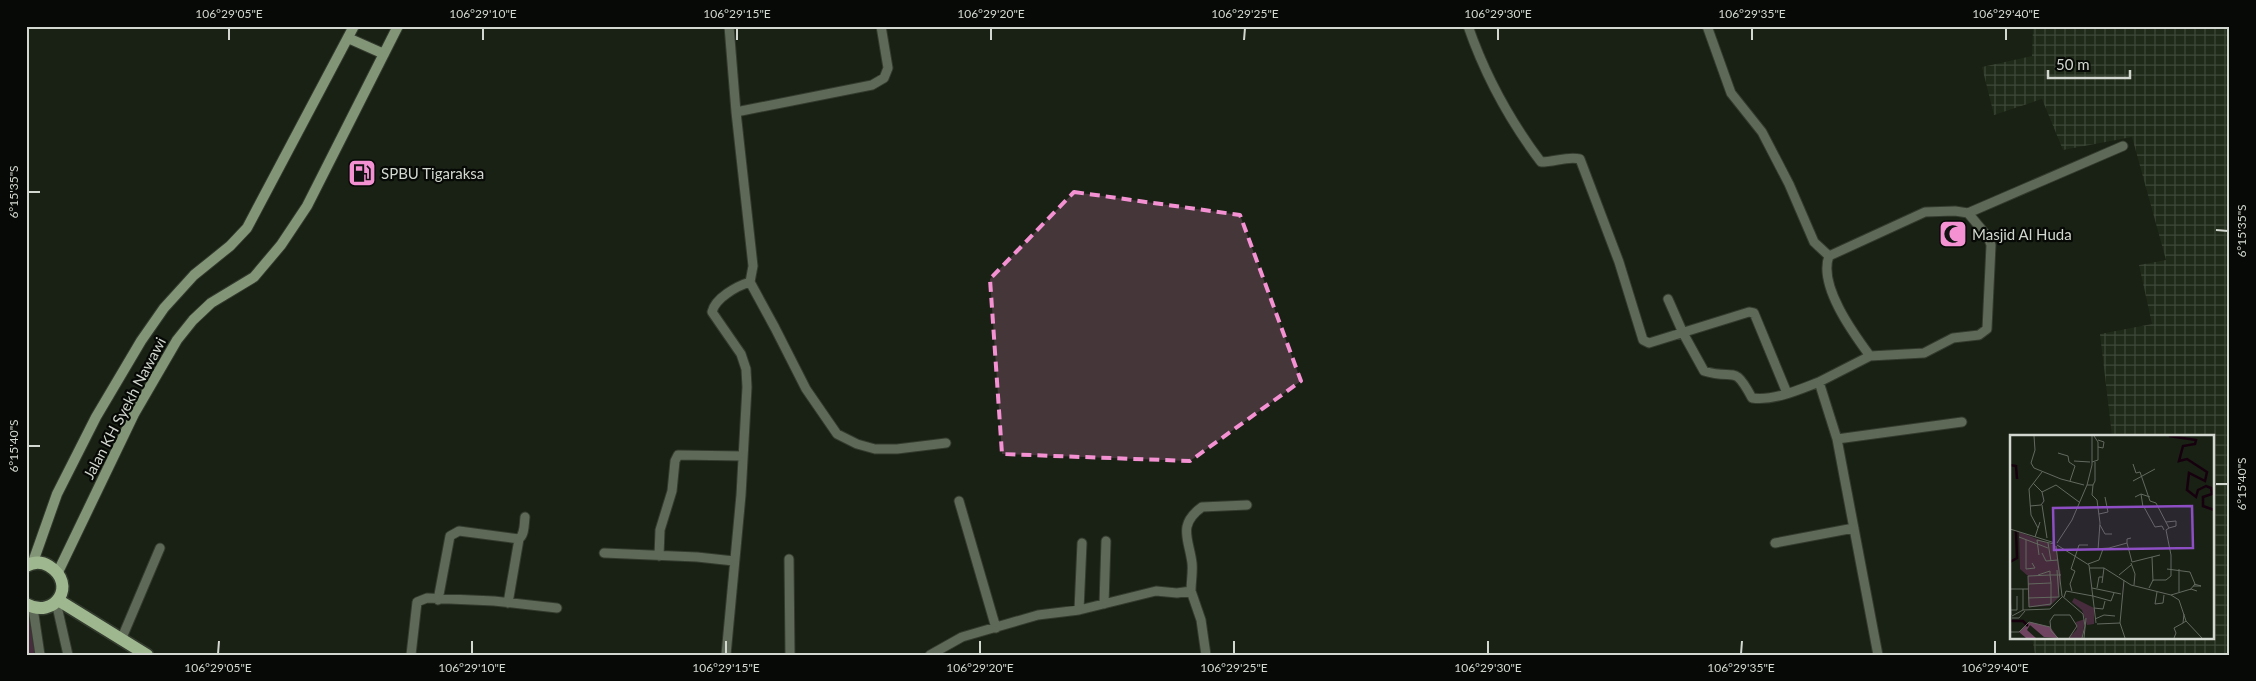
<svg xmlns="http://www.w3.org/2000/svg" width="2256" height="681" font-family="Lato,sans-serif">
	<style>
		.industrial { fill: url(#industrial-grid) }
		.pitch { fill: #462c3d }
		.lines { fill: none; stroke-linecap: round; stroke-linejoin: round }
		.minor-casing { stroke: #333a2e; stroke-width: 11 }
		.secondary-casing { stroke: #333a2e; stroke-width: 12 }
		.primary-casing { stroke: #333a2e; stroke-width: 15 }
		.minor { stroke: #5e6957; stroke-width: 9 }
		.secondary { stroke: #829577; stroke-width: 10 }
		.primary { stroke: #9eb78f; stroke-width: 12 }
		.marked { fill: #f491d3; fill-opacity: 0.2; stroke: #f491d3; stroke-width: 4; stroke-dasharray: 10 6; stroke-linejoin: round }
		.ticks { fill: none; stroke: #d2d7cf; stroke-width: 2 }
		.labels { text-anchor: middle; dominant-baseline: central; stroke-width: 4.5; stroke-linejoin: round; paint-order: stroke }
		.poi-label { font-size: 15px; fill: #d2d7cf; stroke: #060905; text-anchor: start }
		.street-label { font-size: 15px; fill: #d2d7cf; stroke: #060905 }
		.inset-river { fill: none; stroke: #16000e; stroke-width: 2.5 }
		.inset-road { fill: none; stroke: #63695f; stroke-width: 1 }
		.view { fill: #8c4ec2; fill-opacity: 0.15; stroke: #8c4ec2; stroke-width: 2.5 }
		.inset-edge { fill: none; stroke: #d2d7cf; stroke-width: 2.5 }
		.neatline { fill: none; stroke: #d2d7cf; stroke-width: 2 }
		.ticks-label { font-size: 12px; text-anchor: middle; fill: #d2d7cf }
	</style>
	<defs>
		<pattern id="industrial-grid" width="8" height="8" patternUnits="userSpaceOnUse" patternTransform="scale(1.25)"><rect width="8" height="8" fill="#1f2a18"/><path d="M0 4h8M4 0v8" fill="none" stroke="#3f4839"/></pattern>
	</defs>
	<rect width="100%" height="100%" fill="#192014"/>
	<path class="industrial" d="M2033,26H2230V655H2035L2032,637H2212V436H2112L2100,334L2152,324L2139,265L2166,260L2132,137L2063,150L2042,99L1994,115L1982,67L2032,56Z"/>
	<path class="pitch" d="M26,604L33,608L41,655H26Z"/>
	<g class="lines">
		<defs>
			<path id="minor" d="M1468,26C1485,75 1510,121 1541,162C1555,162 1567,156 1580,159L1619,262L1643,340L1649,343L1749,312L1754,313L1787,393
				M1707,26L1731,93L1762,132L1789,184L1814,242L1829,256C1818,285 1853,333 1870,356L1819,382L1837,439L1878,655
				M736,112L872,85L884,78L888,68L881,26
				M1968,213L2123,146
				M1829,256L1925,212L1955,211L1968,213L1988,237L1991,245L1987,329L1979,335L1953,338L1924,353L1870,356
				M750,282L775,328L806,389L837,434L857,444L875,449H897L946,443
				M1668,299L1683,333L1704,371C1735,381 1733,362 1752,398C1774,401 1798,390 1819,382
				M1837,439L1962,422
				M959,501L996,628
				M1775,543L1854,528
				M604,553L697,557L734,561
				M659,556L660,530L672,491L675,461L678,455L743,456
				M789,559L790,655
				M1191,591L1201,620L1206,655
				M438,600L450,536L459,531L519,539
				M56,602L68,655
				M508,603L519,539C525,534 524,524 525,517
				M1104,604L1106,541
				M33,608L40,655
				M1079,610L1082,543
				M121,640L160,548
				M411,655L417,602L427,598L494,601L557,608
				M726,655L741,495L747,387L746,369L741,354L712,312C715,298 737,286 750,282L753,266L736,112L729,26
				M930,655L962,637L1038,615L1079,610L1156,591L1177,593L1191,591C1191,582 1193,572 1192,563C1189,539 1177,525 1202,507L1247,505"/>
			<path id="secondary" d="M348,38L384,54
				M33,562L57,494L96,417L141,341L164,308L194,275L230,246L247,228L354,26
				M58,572L134,414L177,340L193,320L211,303L254,277L281,245L307,206L398,26"/>
			<path id="primary" d="M26,566C33,562 41,561 49,566C78,584 55,620 26,604
				M58,600L147,655"/>
		</defs>
		<use href="#minor" class="minor-casing"/>
		<use href="#secondary" class="secondary-casing"/>
		<use href="#primary" class="primary-casing"/>
		<use href="#minor" class="minor"/>
		<use href="#secondary" class="secondary"/>
		<use href="#primary" class="primary"/>
	</g>
	<path class="marked" d="M1074,192L1240,215L1301,381L1190,461L1002,454L990,279Z"/>
	<path class="ticks" d="M229,40V28M483,40V28M737,40V28M991,40V28M1244,40L1245,28M1498,40V28M1752,40V28M2006,40V28M28,192H40M2216,230L2228,231M28,446H40M2216,484H2228M218,654L219,641M472,654V641M726,654V641M980,654V641M1234,654V641M1488,654V641M1741,654L1742,641M1995,654V641"/>
	<defs>
		<symbol id="fuel-square" viewBox="-11 -11 22 22"><rect x="-9" y="-9" width="18" height="18" rx="4" fill="#f491d3" stroke="#060905"/><path d="M-5.5-6h7V0h2V4h1.3V-2.5L3-4.5l.8-.8L6-3V5H2.5V1h-1V6h-7ZM-4.2-4.7v3.2H.2V-4.7Z" fill="#111"/></symbol>
		<symbol id="mosque-square" viewBox="-11 -11 22 22"><rect x="-9" y="-9" width="18" height="18" rx="4" fill="#f491d3" stroke="#060905"/><path d="M3.5-4.9A6 6 0 1 0 3.5 4.9A5 5 0 1 1 3.5-4.9Z" fill="#111"/></symbol>
	</defs>
	<g fill-rule="evenodd">
		<use href="#fuel-square" x="346" y="157" width="32" height="32"/>
		<use href="#mosque-square" x="1937" y="218" width="32" height="32"/>
	</g>
	<g class="labels">
		<g class="poi-label">
			<text x="381" y="173">SPBU Tigaraksa</text>
			<text x="1972" y="234">Masjid Al Huda</text>
		</g>
		<g class="street-label">
			<text transform="translate(124 408) rotate(-62)">Jalan KH Syekh Nawawi</text>
		</g>
	</g>
	<g transform="translate(2010 435)">
		<rect width="204" height="204" fill="#192014"/>
		<path d="M20,187L40,192L48,203L34,202L20,190L17,195L26,203H16L9,197Z" fill="#6f4461"/>
		<path d="M64,163L84,173V189L77,190L72,175L62,167ZM75,184L72,203H59L67,194L66,187Z" fill="#462c3d"/>
		<path d="M9,97L46,111L51,140L48,163L40,171L19,172L18,141L10,134Z" fill="#462c3d"/>
		<path class="inset-river" d="M159,1L186,5L185,9L173,11L169,26L177,24L197,37L195,46L179,38L177,55L186,62L188,55L196,51L201,53L202,59L193,62V71L204,75M0,30L6,31L7,44M0,127L7,123L6,96M0,186H13L18,191"/>
		<path class="inset-road" d="M24,1L25,15L21,28L24,33L51,44L74,50M88,5L94,7L93,13L88,12M48,18L58,21L59,27L65,31L60,46M64,26L80,27M82,27L88,25V7L84,1M123,29L126,38L130,37L140,66L146,68L159,93L156,95L161,120V141L156,145H143L139,153M123,46L145,34M77,50H83L85,46V27M83,50L82,60L87,65L90,88L88,115M32,57L46,50L69,67M131,59L133,72H136M125,62L131,59L140,62M32,70L37,103M20,71L31,70L34,66L32,57L23,48M134,72L145,92L152,91L154,95M89,79L98,77L95,62M156,87L166,86V91L159,93M90,90L95,99H102M28,93L21,80L19,54L32,37M0,94L45,108M9,102L38,113M25,102L30,87M16,105V134L25,133L22,128M38,108L41,126M47,108L62,85L77,50L82,30V1M117,108L122,127L150,120M47,110L79,130L86,188M46,111L52,161L73,179L75,191L72,203M69,115L99,113L117,108V104L121,103M32,118L36,126L48,125M29,120L27,105L44,109M142,122L143,146M121,128L125,139L124,150M78,129L89,125L93,114M80,133H94L121,150L161,160L169,165L176,186L173,188M157,134L180,137L185,149L180,155M169,134V157M28,140L40,136V140L41,148V169L19,172L18,141H19L40,140H51M109,140L121,130M92,148L94,133M18,149L41,148M183,151H191L184,149M82,153L111,159M87,153L89,142H93M13,154V175M62,156L60,149L65,136L61,134L69,110H78M147,157L145,169L153,168L154,160M161,160L181,154L187,156M83,161L101,166L104,158M54,162L56,156L83,161M18,163L49,162L47,135M84,173L93,174L95,166M0,175H7V161M1,180L0,154H18M2,181L13,175L40,174L52,162M0,183V203M2,183H9L15,176M85,184L94,180L105,181M176,186L192,203M110,188L114,145M87,189L110,188L115,203M0,197H9L19,187L40,192M48,203L41,196L40,186L44,180H60L67,191L59,203M74,203L76,183M164,203L166,198L164,193L173,188L174,179"/>
		<path class="view" d="M182,71L183,113L44,115L43,73Z"/>
		<rect width="204" height="204" class="inset-edge"/>
	</g>
	<rect width="2256" height="681" fill="none" stroke="#060905" stroke-width="55"/>
	<path d="M2048 70v8h82v-8" fill="none" stroke="#d2d7cf" stroke-width="2.5"/>
	<text x="2056" y="70" font-size="15" fill="#d2d7cf" stroke="#060905" stroke-width="4" paint-order="stroke">50 m</text>
	<rect x="28" y="28" width="2200" height="626" class="neatline"/>
	<g class="ticks-label">
		<text x="229" y="18">106°29'05"E</text>
		<text x="483" y="18">106°29'10"E</text>
		<text x="737" y="18">106°29'15"E</text>
		<text x="991" y="18">106°29'20"E</text>
		<text x="1245" y="18">106°29'25"E</text>
		<text x="1498" y="18">106°29'30"E</text>
		<text x="1752" y="18">106°29'35"E</text>
		<text x="2006" y="18">106°29'40"E</text>
		<text transform="translate(14 192) rotate(-90)" y="4">6°15'35"S</text>
		<text transform="translate(2242 231) rotate(-90)" y="4">6°15'35"S</text>
		<text transform="translate(14 446) rotate(-90)" y="4">6°15'40"S</text>
		<text transform="translate(2242 484) rotate(-90)" y="4">6°15'40"S</text>
		<text x="218" y="672">106°29'05"E</text>
		<text x="472" y="672">106°29'10"E</text>
		<text x="726" y="672">106°29'15"E</text>
		<text x="980" y="672">106°29'20"E</text>
		<text x="1234" y="672">106°29'25"E</text>
		<text x="1488" y="672">106°29'30"E</text>
		<text x="1741" y="672">106°29'35"E</text>
		<text x="1995" y="672">106°29'40"E</text>
	</g>
</svg>
